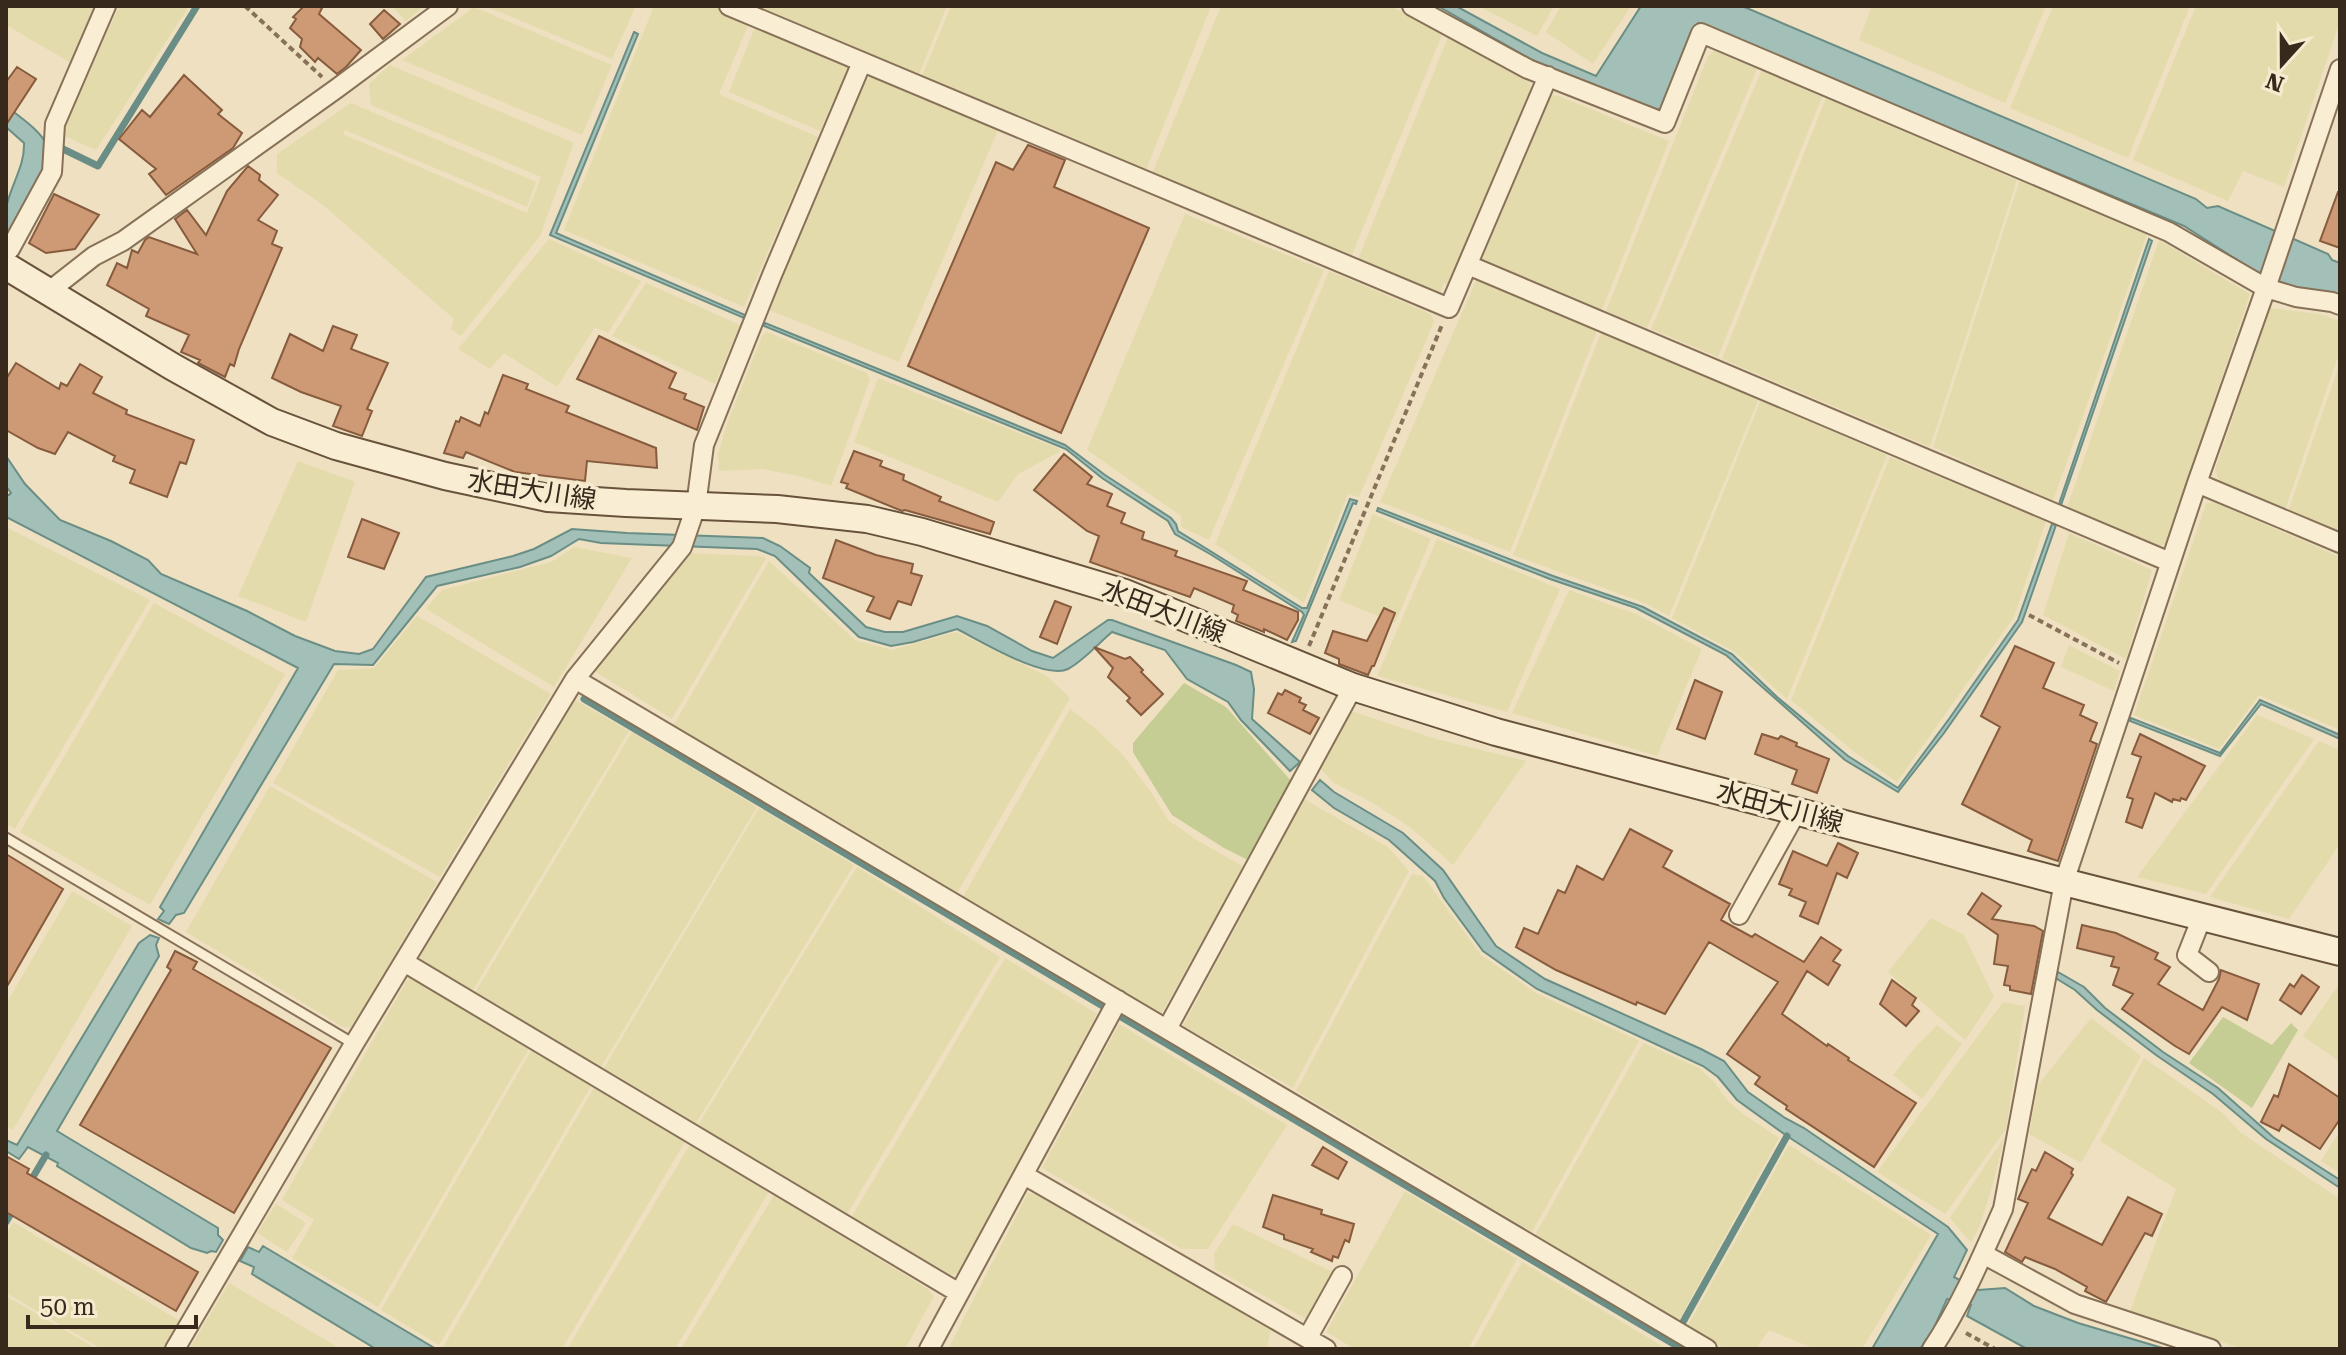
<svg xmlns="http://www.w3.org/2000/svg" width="2346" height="1355" font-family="'Roboto Serif','Noto Sans JP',serif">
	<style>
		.farmland { fill: #e4dbad }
		.green { fill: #c5cc94 }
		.water { fill: #a3c0b8; stroke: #6a8e85; stroke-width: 2 }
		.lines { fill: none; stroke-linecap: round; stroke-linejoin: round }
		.stream { stroke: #6a8e85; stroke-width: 7 }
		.building { fill: #cd9a75; stroke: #875b3d; stroke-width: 2 }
		.service-casing { stroke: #877158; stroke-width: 13 }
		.minor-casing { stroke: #877158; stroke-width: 22 }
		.secondary-casing { stroke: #69523b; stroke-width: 30 }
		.path { stroke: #877158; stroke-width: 4; stroke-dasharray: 6 4; stroke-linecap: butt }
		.service { stroke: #f9eed3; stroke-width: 9 }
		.minor { stroke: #f9eed3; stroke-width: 18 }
		.secondary { stroke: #f9eed3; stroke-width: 26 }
		.labels { text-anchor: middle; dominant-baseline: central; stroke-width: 7; stroke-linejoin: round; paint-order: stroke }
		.street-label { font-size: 26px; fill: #37291c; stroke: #f6ebcf }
	</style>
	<rect width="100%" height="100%" fill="#eee0c0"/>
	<path class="farmland" d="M6,6H95L71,63L6,25Z
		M119,6H189L96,150L62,135Z
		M392,6H424L406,21Z
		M485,6H636L612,59Z
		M654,6H713L750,21L719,94L818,137L744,307L564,230Z
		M758,6H947L919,74Z
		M951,6H1211L1146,170L922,76Z
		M1221,6H1391L1442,35L1351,257L1151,176Z
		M1478,6H1554L1537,36Z
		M1561,6H1631L1593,64L1546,32Z
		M1872,6H2046L2005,103L1859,40Z
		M2053,6H2190L2128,158L2010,108Z
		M2196,6H2340V21L2284,187L2243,171L2228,201L2133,160Z
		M474,7L612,65L582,135L402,60Z
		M755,27L848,67L820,131L729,92Z
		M1448,37L1529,82L1531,89L1450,286L1444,283L1439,296L1357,262Z
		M1714,51L1757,69L1647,328L1606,311L1708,56Z
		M390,65L574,143L540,236L461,336L451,329L454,319L323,205L277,173V154L351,103L536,182L527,207L345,130L343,134L527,213L541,177L371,105L369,84Z
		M1762,70L1822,97L1718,357L1651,329Z
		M874,77L998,130L899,362L769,310L866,79Z
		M1550,95L1559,96L1669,141L1602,310L1482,260Z
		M1826,98L2017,180L1930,447L1722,359Z
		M2020,180L2147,234L2053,501L1933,447Z
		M1185,214L1324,270L1209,540L1181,527V516L1087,450Z
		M549,239L641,281L608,333L595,327L557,387L504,353L490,369L458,349Z
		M2159,240L2250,294L2166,544L2156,547L2067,508Z
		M1329,271L1431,314L1434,322L1359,497L1348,494L1304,603L1215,544Z
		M1476,280L1597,331L1510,552L1380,502Z
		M646,283L740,325L715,384L612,336Z
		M2270,308L2319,314L2340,321V351L2285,510L2220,483L2215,470Z
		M767,332L867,373L870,380L831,486L799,476L762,469L719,471L718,454L728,421L762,336Z
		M1601,333L1759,398L1669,616L1645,603L1513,555Z
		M2340,363V532L2288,511Z
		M878,378L1060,449L1059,452L1018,474L998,502L854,442Z
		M1761,400L1887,455L1787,699L1735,652L1672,618Z
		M1890,457L2046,521L2014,617L1897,782L1852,750L1791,700Z
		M298,461L355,482L306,622L238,596Z
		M2214,502L2340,557V730L2259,695L2219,749L2134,715L2206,504Z
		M1373,514L1431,539L1395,623L1339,600Z
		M6,527L150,600L15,829L6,824Z
		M2069,533L2152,570L2126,659L2043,615Z
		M1437,539L1560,589L1507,712L1377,676Z
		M574,547L632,558L554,687L426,609L442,590L551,562Z
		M687,553L759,556L766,558L672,719L591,669Z
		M769,561L855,640L892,650L956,632L1047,676L1070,698L957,893L673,726Z
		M1569,590L1636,614L1702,649L1657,756L1512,713Z
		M154,603L285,674L150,905L20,832Z
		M417,616L551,694L440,877L273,783L338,670L374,668Z
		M2069,645L2120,671L2114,691L2061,667Z
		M575,700L629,731L471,993L422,964L420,955Z
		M1070,709L1095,728L1124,756L1153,795L1168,820L1195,839L1244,867L1161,1014L963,897Z
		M1351,711L1436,739L1526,761L1453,865L1411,828L1373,803L1334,783L1320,768Z
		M2257,715L2314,739L2206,894L2137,877Z
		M632,732L757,807L601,1067L474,994Z
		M2319,741L2340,750V844L2289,919L2210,897Z
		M270,786L437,882L352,1027H343L186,932Z
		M1304,799L1388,847L1409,871L1293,1088L1183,1026Z
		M759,808L854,865L696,1123L604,1068Z
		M857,867L1000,957L847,1214L698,1125Z
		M1412,874L1423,876L1481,955L1536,993L1639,1041L1532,1232L1296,1091Z
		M72,891L132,926L13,1130L6,1126V1004Z
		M1931,918L1964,935L1994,997L1965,1040L1888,972Z
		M1005,958L1097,1014L960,1275L950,1274L851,1218Z
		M416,979L529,1048L378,1307L292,1258L314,1220L282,1200L407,980Z
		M2338,986L2340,987V1062L2303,1036Z
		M2003,1002L2025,1006L2006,1129L1945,1214L1877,1172Z
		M2091,1018L2141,1056L2081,1163L2029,1134L2038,1085Z
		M1119,1024L1287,1125L1208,1249H1182L1042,1168Z
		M1937,1025L1962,1044L1922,1099L1893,1075L1917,1045Z
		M1643,1043L1699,1068L1715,1083L1727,1100L1742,1113L1779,1138L1679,1320L1535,1235Z
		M532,1049L591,1086L439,1345L381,1310Z
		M2144,1058L2224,1114L2240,1132L2340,1199V1349H2243L2130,1311L2176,1189L2100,1141Z
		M595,1086L686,1140L562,1349H446L443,1347Z
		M2340,1131V1173L2321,1161Z
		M2005,1136L1992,1187L1980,1225L1971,1243L1950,1218Z
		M691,1143L770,1190L675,1349H567Z
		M1789,1145L1931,1235L1862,1349H1815L1769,1330L1756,1349H1726L1687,1327Z
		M1405,1191L1517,1259L1468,1349H1355L1326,1332Z
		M1028,1193L1037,1194L1271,1329L1267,1349H948Z
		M774,1195L928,1289L934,1296L905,1349H681Z
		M276,1204L306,1223L287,1252L257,1233Z
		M13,1222L180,1321L164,1349H102L6,1293V1235Z
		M1233,1224L1333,1272L1308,1320L1215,1269L1214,1254Z
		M1522,1262L1667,1349H1473Z
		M229,1283L341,1349H189Z
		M6,1296L97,1349H6Z"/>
	<path class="green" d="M1184,683L1226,707L1292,782L1248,860L1224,848L1172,815L1133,752V743Z
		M2223,1017L2272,1045L2291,1023L2298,1030L2252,1108L2189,1063Z"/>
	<path class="water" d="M1438,6H1456L1542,53L1596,76L1641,6H1742L2196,199L2207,208L2218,206L2328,254L2332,260L2340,263V296L2297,289L2259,274L2184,226L1698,23L1663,108L1651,112L1532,60Z
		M634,32L638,34L556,233L745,315L744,318L550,235Z
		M6,106C17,115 43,132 46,145C54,177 21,221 6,249C6,235 3,217 7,204C12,183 25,165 24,143L6,127Z
		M2149,239L2152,241L2061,505L2059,504Z
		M765,323L1065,445L1105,475L1171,518L1176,524L1178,531L1302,608H1307L1350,499L1357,501L1356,504L1353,503L1296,641L1292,642L1304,615L1302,612L1210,554L1175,534L1168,521L1102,478L1066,449L764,326Z
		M6,456L25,484L60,520L111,541L148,560L161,574L247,611L295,636L335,651L359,654L373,649L426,577L513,556L534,549L572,529L627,533L763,538L780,546L810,568L809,573L866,627L885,632H903L957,616L987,626L1032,651L1053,658L1108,620H1112L1236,665L1251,672L1254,689L1252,719L1300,762L1290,771L1241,720L1228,702L1187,679L1165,650L1112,632C1100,642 1082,662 1068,669C1044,680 981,641 957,629L913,642L891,646L859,637L775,556L757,549L601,543L579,539L551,556L520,567L437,586L373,665L334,664L184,913L176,915L169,924L158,919L164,911L160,907L298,668L6,517V494L9,495L11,493L6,486Z
		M1378,508L1553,576L1643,607L1732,654L1777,697L1848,756L1898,788L1949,719L2018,620L2052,524L2056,525L2022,622L1944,733L1898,792L1845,760L1726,655L1636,608L1550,579L1377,511Z
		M2260,700L2340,735V739L2261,704L2220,756L2130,721L2131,718L2220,753Z
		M1320,780L1334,792L1403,833L1443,870L1496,946L1545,979L1701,1049L1724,1061L1748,1092L1785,1118L1804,1128L1948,1227L1967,1250L1954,1277L1978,1290L2005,1288L2034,1306L2078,1323L2166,1349H2027L1967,1316L1971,1305L1947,1299L1934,1328L1920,1349H1872L1938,1234L1787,1136L1737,1100L1718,1077L1703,1066L1537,989L1483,951L1444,898L1435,881L1389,840L1334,808L1312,790Z
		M150,935L159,938L156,945L159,956L57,1131L218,1228V1235L223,1240L216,1252L211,1251L207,1253L191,1248L57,1166L58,1163L28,1147L19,1159L6,1151V1140L17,1145L139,943Z
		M2058,972L2084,987L2105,1008L2163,1052L2218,1088L2273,1137L2340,1180V1188L2266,1139L2213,1094L2156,1055L2097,1010L2075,990L2054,977Z
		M263,1246L436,1349H376L252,1274L254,1267L240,1261L248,1247L259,1252Z"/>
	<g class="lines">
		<path class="stream" d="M63,149L98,166L197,6
			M584,699L1682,1349
			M30,1182L46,1155
			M6,1222L15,1207
			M1683,1322L1787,1136"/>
	</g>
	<path class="building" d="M304,6H323L319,14L361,50L346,67L337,74L318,58L315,62L300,47L302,39L290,28L296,19L293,17Z
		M384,10L400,24L383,39L370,24Z
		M17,67L36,79L6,125V82Z
		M184,75L222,110L218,114L242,133L233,148L166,195L149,174L156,169L119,139L142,110L150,117Z
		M1028,145L1065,160L1054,187L1149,228L1061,433L908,366L996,162L1013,170Z
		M248,166L260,175L259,180L278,195L258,220L277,231L272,244L282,248L239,349L234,366L230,364L225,377L198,363L200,360L181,352L189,335L146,316L149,309L107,285L117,263L127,268L132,250L138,253L145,240L149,237L197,254L175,219L187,210L206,235L227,191Z
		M2338,192H2340V248L2320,241Z
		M54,194L99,215L75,249L46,253L29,243Z
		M333,326L357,335L351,349L388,363L367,409L372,411L362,436L333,426L341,406L301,392L272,378L290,334L323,351Z
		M599,336L676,373L669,388L686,394L684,399L704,407L697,430L577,379Z
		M16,363L59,389L61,383L67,386L80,364L102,377L93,393L127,410L126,414L194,440L186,464L180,462L167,497L130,483L135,470L113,461L115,456L68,432L55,454L38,448L6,430V379Z
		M503,375L528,384L526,389L569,406L566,412L656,448L657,468L587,461L585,481L515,472L466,452L463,458L444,453L456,421L459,422L461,417L480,426L485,412L488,414Z
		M854,451L882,461L880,466L904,475L903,480L941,497L939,501L994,522L990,534L905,510L902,511L846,488L848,484L841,482Z
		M1064,454L1092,477L1087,484L1112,494L1107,506L1125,513L1121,523L1144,532L1142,539L1177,551L1175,556L1247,581L1243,590L1298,612V620L1287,640L1264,629V632L1236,621L1238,615L1232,612L1234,605L1194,588L1190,597L1090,562L1099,536L1087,531L1034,490Z
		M362,519L399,533L384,569L348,557Z
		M836,540L876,555L913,564L911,573L922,576L911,605L898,601L890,619L867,611L874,597L823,578Z
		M1055,601L1071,607L1057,644L1040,637Z
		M1384,608L1395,613L1374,666H1372L1368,675L1339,664V659L1325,653L1333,631L1367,641Z
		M2015,646L2054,663L2043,688L2084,705L2080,715L2097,723L2090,741L2097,744L2058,861L2028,851L2032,840L1962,804L2000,727L1981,716Z
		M1094,647L1125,659L1130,657L1143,670L1141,672L1163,694L1141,715L1127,701L1130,698L1108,677L1113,668Z
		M1695,680L1722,692L1705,739L1677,729Z
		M1285,690L1301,698L1299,702L1306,705L1303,710L1319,718L1310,734L1268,713L1278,693L1282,695Z
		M1762,734L1778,739L1781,736L1797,743L1796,746L1829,759L1817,793L1792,784L1797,770L1755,754Z
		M2140,734L2205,766L2186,800L2181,798L2180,801L2173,799L2172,802L2155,793L2142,828L2126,822L2133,799L2127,797L2141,757L2132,754Z
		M1630,829L1672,851L1663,867L1730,904L1721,920L1752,937L1755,934L1804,962L1821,937L1841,950L1833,961L1840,965L1828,985L1807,971L1782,1014L1827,1046L1828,1044L1849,1058L1848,1060L1916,1103L1874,1167L1786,1109L1787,1106L1755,1084L1760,1077L1727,1054L1778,982L1709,942L1665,1014L1637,1002L1636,1005L1556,970L1516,947L1524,928L1538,934L1558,890L1565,893L1577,866L1603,880Z
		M1838,843L1858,853L1847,878L1837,873L1818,924L1800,916L1806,902L1789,895L1792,889L1779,884L1793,851L1827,866Z
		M6,854L63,889L6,988Z
		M1982,893L2001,906L1992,919L2034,926L2043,931L2031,994L2010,990V986L2004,985L2008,966L1994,964L1998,935L1968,914Z
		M2082,925L2116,933L2158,953L2155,959L2170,967L2158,984L2203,1010L2219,979L2221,970L2259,984L2247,1020L2222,1007L2189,1054L2175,1046L2122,1009L2133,994L2113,985L2119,968L2111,966L2114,957L2077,948Z
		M175,951L197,962L193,969L331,1048L234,1213L80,1125L171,970L167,967Z
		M2302,975L2319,987L2301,1014L2280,1000L2290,984L2294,987Z
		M1892,980L1916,998L1912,1005L1919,1011L1906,1026L1880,1004Z
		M2289,1064L2340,1098V1119L2320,1149L2282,1125L2279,1131L2261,1122L2274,1095L2278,1097Z
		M1323,1147L1347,1162L1338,1179L1312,1165Z
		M2045,1152L2073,1169L2071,1173L2073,1175L2048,1218L2102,1245L2128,1197L2162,1214L2152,1236L2145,1233L2106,1302L2085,1291L2087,1287L2055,1269L2025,1257L2022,1262L2005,1252L2028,1203L2018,1199L2032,1169L2036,1171Z
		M6,1156L29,1169L27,1173L198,1272L176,1311L6,1212Z
		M1273,1195L1322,1210L1321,1214L1354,1224L1349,1242L1345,1240L1338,1258L1333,1256L1332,1261L1311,1252L1313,1249L1284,1239V1235L1263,1227Z"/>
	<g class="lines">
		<defs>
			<path id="service" d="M6,838L354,1044"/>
			<path id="minor" d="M729,6L1449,308L1548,76
				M1412,6L1528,69L1665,123L1701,33L2169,232L2266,288L2296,297L2332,302L2340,305
				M10,249L52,172L55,124L106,6
				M1468,265L2170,562
				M48,292L94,256L123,241L336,89L448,6
				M2197,483L2340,543
				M575,679L1707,1349
				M1739,915L1797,811
				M2202,917L2187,955L2209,972
				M404,962L959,1293
				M1167,1029L1353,687
				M1024,1175L1326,1349
				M1983,1254L2075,1304L2211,1349
				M1308,1337L1342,1276
				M175,1349L354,1044L575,679L682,547L696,506L704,445L772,275L862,62
				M929,1349L1118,1000
				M1932,1349C1961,1306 1982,1256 2003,1209L2064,882L2197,483L2266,288L2340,69"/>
			<path id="secondary" d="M6,266L173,367L272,422L336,446L445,476L548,498L626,503L777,509L867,519L922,532L1125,593L1353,687L1496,732L2064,882L2340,952"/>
		</defs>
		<use href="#service" class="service-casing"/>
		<use href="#minor" class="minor-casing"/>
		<use href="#secondary" class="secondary-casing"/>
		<path class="path" d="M245,6L322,77
			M2029,615L2119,663
			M1309,646L1442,325
			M1966,1333L1995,1349"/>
		<use href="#service" class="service"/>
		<use href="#minor" class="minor"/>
		<use href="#secondary" class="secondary"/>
	</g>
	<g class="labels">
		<g class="street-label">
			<text transform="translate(532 490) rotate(9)">水田大川線</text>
			<text transform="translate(1164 611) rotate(21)">水田大川線</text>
			<text transform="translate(1780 807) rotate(15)">水田大川線</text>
		</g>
	</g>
	<rect width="2346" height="1355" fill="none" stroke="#37291c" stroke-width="16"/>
	<g transform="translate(2282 64) rotate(201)" stroke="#f6ebcf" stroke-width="6" paint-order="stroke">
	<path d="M0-6L14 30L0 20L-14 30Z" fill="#37291c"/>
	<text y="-12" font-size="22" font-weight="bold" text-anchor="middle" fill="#37291c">N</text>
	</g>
	<path d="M28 1315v12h168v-12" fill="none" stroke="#37291c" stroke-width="4"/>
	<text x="40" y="1315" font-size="24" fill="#37291c" stroke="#f6ebcf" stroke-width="6" paint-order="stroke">50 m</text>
</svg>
